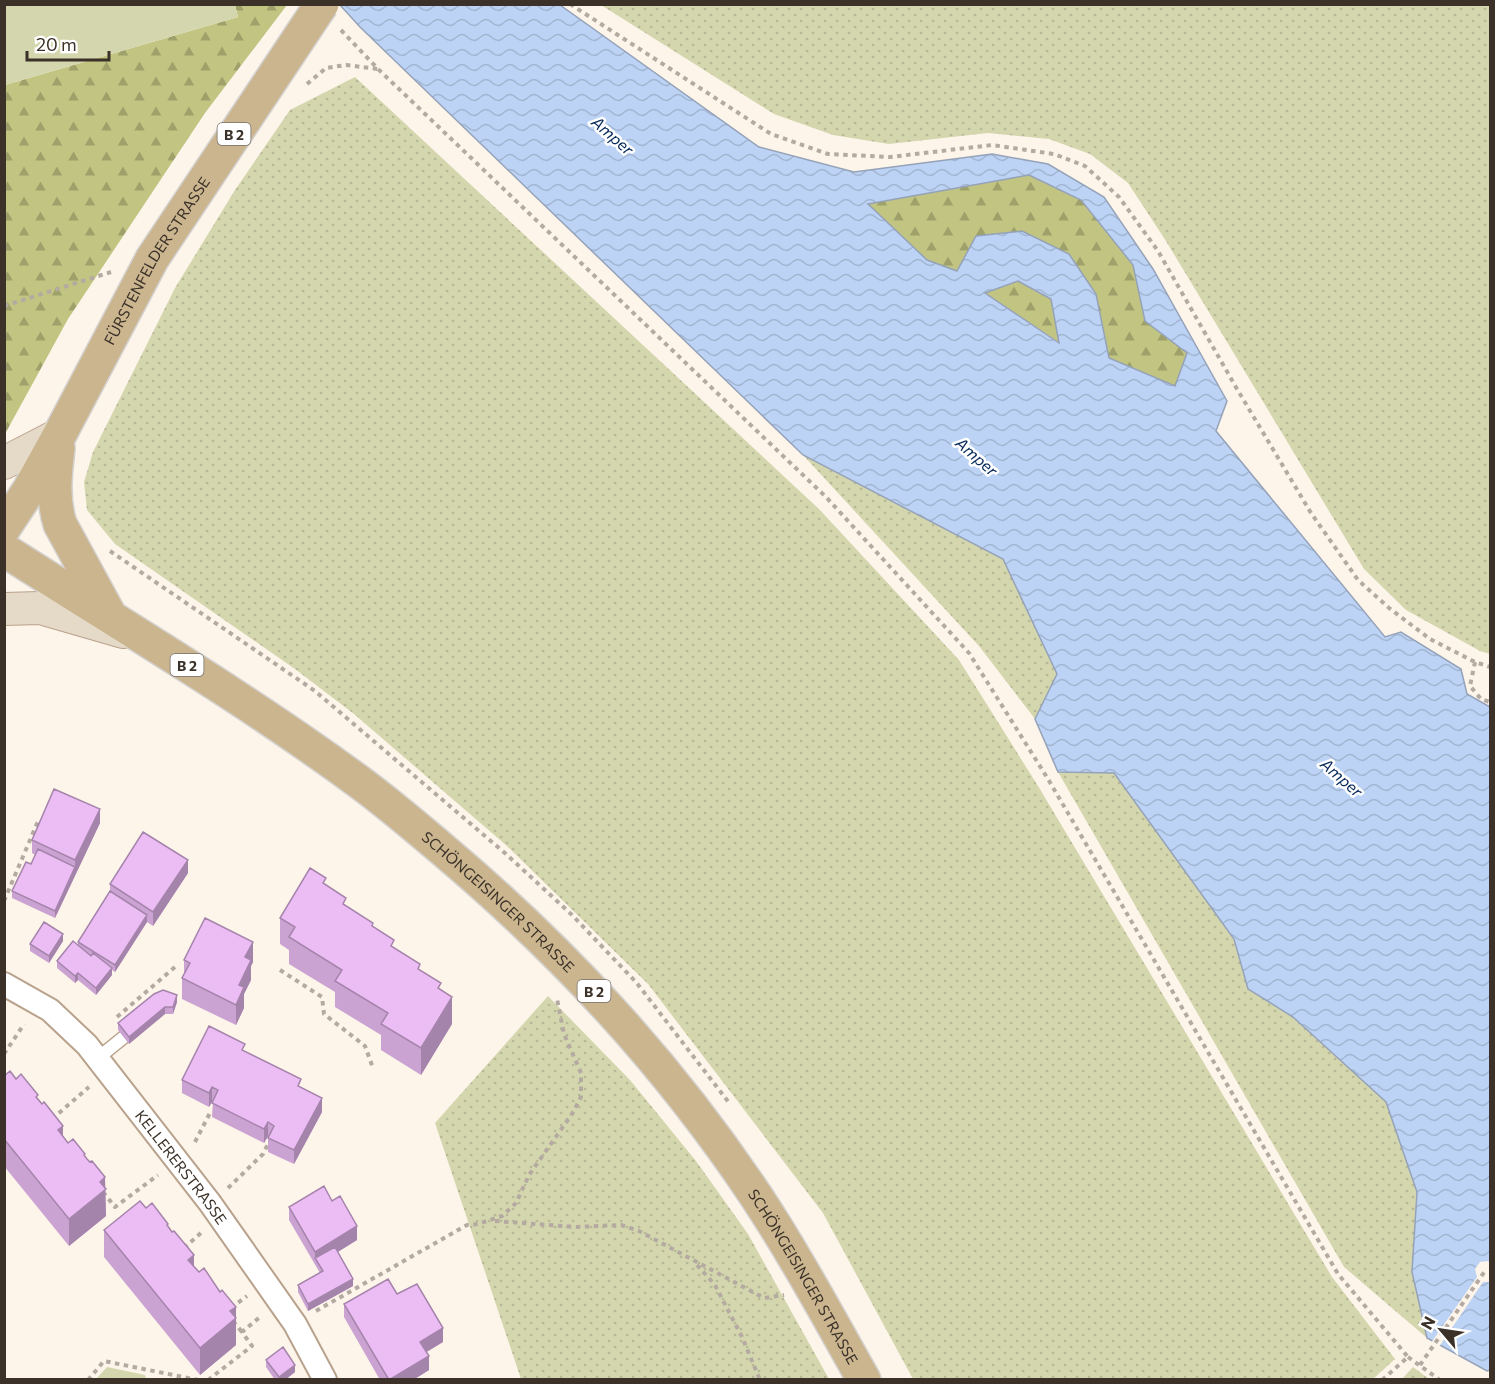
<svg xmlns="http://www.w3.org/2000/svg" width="1495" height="1384" font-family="Commissioner,sans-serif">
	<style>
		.grass { fill: url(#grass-dots) }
		.forest { fill: url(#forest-firs) }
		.park { fill: #d4d7ae }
		.water { fill: url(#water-waves); stroke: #95a2b8; stroke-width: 1.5; fill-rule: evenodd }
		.pier { fill: #fdf4ea }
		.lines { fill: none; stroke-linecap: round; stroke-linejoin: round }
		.lane-casing { stroke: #b9a28c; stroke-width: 15 }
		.street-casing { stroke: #b9a28c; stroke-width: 26 }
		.secondary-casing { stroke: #b9a28c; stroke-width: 34 }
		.primary-casing { stroke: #d4d2d0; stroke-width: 36 }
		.path { stroke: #b4aaa1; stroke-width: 4; stroke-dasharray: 4.5 4.5; stroke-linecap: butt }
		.lane { stroke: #fff; stroke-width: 12 }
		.street { stroke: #fff; stroke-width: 22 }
		.secondary { stroke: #e5dac7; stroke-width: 32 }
		.primary { stroke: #cab58f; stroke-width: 33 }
		.primary-bridge-casing { stroke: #d4d2d0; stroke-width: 36; stroke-linecap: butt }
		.primary-bridge { stroke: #cab58f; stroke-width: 33 }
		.wall { fill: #cba3d2 }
		.shaded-wall { fill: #a584ab }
		.building { fill: #ecbdf4; stroke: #a584ab; stroke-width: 1.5 }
		.labels { text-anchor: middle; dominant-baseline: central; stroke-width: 5; stroke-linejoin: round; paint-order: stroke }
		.shield { fill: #fff; stroke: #766f68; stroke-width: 1.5 }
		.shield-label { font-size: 14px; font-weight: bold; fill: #3b3128 }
		.street-label { font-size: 15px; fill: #3b3128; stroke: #fff }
		.water-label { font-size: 16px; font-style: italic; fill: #082b5b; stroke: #fff }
	</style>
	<defs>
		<pattern id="grass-dots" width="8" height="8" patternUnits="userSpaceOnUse" patternTransform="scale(1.5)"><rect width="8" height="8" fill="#d4d7ae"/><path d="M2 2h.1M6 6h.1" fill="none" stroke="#b7b996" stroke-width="1.8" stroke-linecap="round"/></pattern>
		<pattern id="forest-firs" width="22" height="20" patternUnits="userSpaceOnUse" patternTransform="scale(1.5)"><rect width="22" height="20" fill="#c1c581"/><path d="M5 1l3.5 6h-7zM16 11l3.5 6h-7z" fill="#9ea16a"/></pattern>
		<pattern id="water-waves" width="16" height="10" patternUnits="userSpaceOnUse" patternTransform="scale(1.5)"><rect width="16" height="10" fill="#bcd3f5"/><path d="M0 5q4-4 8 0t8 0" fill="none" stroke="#a2b6d2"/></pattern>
	</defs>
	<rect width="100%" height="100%" fill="#fdf4ea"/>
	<path class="grass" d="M601,5H1490V654L1480,651L1406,610L1364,569L1166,241L1128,183L1090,154L1049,139L988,133L889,144L833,135L774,114Z
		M355,77L819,509L959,660L1038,786L1332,1277L1395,1359L1373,1379H913L823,1213L648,984L507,846L354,714L295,669L115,544L87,510L84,482L93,452L175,288L235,190L290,110Z
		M803,455L1003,559L1057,674L1035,719L979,646Z
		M1058,772L1114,773L1234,939L1248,989L1293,1017L1386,1102L1417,1192L1412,1272L1427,1338L1344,1267Z
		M548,996L630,1080L696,1161L748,1234L829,1379H521L435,1123Z
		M1413,1367L1429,1379H1402Z"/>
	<path class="forest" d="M235,5H287L205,113L68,319L5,434V85L238,17Z
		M1029,175L1081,200L1133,265L1145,321L1187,353L1175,386L1109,358L1096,294L1022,231L977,236L957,271L927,260L868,204Z
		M1018,281L1051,299L1060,343L985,293Z"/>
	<path class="park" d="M5,4L235,5L238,17L5,85Z
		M107,1367L145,1375L146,1379H96Z"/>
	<path class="water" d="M340,5H560L759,147L854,172L992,154L1048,164L1104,197L1153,269L1227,401L1216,431L1385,637L1401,632L1461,669L1467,694L1490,707V1370L1487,1371L1427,1338L1412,1272L1417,1192L1386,1102L1293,1017L1248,989L1234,939L1114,773L1058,772L1035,719L1057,674L1003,559L803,455L360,27ZM1029,175L1081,200L1133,265L1145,321L1187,353L1175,386L1109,358L1096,294L1069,254L1022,231L976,236L957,271L927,260L868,204ZM1018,281L1051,299L1059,343L985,293Z"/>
	<path class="pier" d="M1488,1261L1490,1262V1282H1483L1439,1347L1431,1343L1477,1277L1475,1269L1480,1262Z"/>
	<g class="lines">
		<defs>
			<path id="lane" d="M98,1058L124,1037"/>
			<g id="street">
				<path id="s1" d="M4,984L50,1010L87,1045L210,1203L295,1324L325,1380"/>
			</g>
			<path id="secondary" d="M4,463L60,434
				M4,609L40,608L123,632"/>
			<g id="primary">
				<path d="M58,448C55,474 52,498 60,524L109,614"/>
				<path id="s2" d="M4,528L29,490L60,434L152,259L317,11"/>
				<path id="s3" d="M4,550C124,627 247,699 362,784C389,804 416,827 442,849C564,952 667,1063 756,1196C795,1255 829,1318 864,1380"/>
			</g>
		</defs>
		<use href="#lane" class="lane-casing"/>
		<use href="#street" class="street-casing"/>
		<use href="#secondary" class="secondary-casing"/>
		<use href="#primary" class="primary-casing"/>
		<path class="path" d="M570,4L771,134L828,154L890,157L992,145L1054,154L1085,166L1119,197L1158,251L1237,389L1311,513L1358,580L1389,608L1430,639L1475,662L1490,667
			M341,30L378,69L826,497L969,653L1048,779L1338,1274L1408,1357L1382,1380
			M307,84L326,68L346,65L378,69
			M4,306L111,272
			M110,551L315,691L506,854L571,914L636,982L730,1104
			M1475,662L1470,686L1481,699L1490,702
			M4,901L39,819
			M280,970L322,997L324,1014L365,1046L373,1068
			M117,1017L175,967
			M4,1054L24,1024
			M52,1119L89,1087
			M195,1142L211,1111
			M228,1188L263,1154L269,1142
			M103,1192L115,1207L158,1175
			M495,1221L576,1227L621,1225L639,1231L764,1298L784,1295
			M184,1248L201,1233
			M697,1265L715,1285L742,1337L760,1380
			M231,1308L247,1296
			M316,1311L467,1225L478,1224L502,1216L516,1203L529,1175L572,1114L581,1097V1073L564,1034L557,999
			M233,1321L242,1332
			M1408,1357L1440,1380
			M1420,1365L1485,1271
			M88,1380L104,1361L198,1380
			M208,1380L252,1346L242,1332L260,1317"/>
		<use href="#lane" class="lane"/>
		<use href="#street" class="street"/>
		<use href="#secondary" class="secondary"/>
		<use href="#primary" class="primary"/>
		<defs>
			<path id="primary-bridge" d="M317,11L322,4"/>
		</defs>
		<use href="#primary-bridge" class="primary-bridge-casing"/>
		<use href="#primary-bridge" class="primary-bridge"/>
	</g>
	<path class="wall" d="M100,823L55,918L12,898V891L31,864L35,855L32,853V840Z
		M188,873L153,926L147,922L115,972L112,970V975L96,995L78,980L75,983L57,968V961L78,946V942L110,891V884Z
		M326,885L346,906L373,928L394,948L420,970L441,990L452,1024L421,1075L381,1050V1035L335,1007V992L289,964V950L280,944V918Z
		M63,941L49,963L30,951V944Z
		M184,960L253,962L251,966V980L244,994V1008L236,1025L182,999V978L184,975Z
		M177,1002L173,1014H165L129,1044L118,1030V1023Z
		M245,1051L301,1087L322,1112L294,1164L268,1152V1136L264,1143L212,1117L213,1101L209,1107L182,1093V1080Z
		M4,1076L16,1079L38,1098L68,1143L85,1157L105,1188L106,1216L69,1246L4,1166Z
		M332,1201L357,1240L338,1252L353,1286L308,1311L298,1292V1285L320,1273L289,1220V1207Z
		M146,1208L168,1228L194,1266L199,1272L236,1307V1345L200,1375L104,1257V1230Z
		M397,1294L443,1342L426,1352L429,1370L413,1380H380L344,1317V1304Z
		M266,1360L295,1372L285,1380H275L266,1367Z"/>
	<path class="shaded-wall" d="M100,809V823L55,918V911L75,867V860Z
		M188,860V873L153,926V912Z
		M147,915V922L115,972V965Z
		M63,934V941L49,963V956Z
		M253,942V962L251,966V980L244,994V1008L236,1025V1005L239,985L245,957Z
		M112,968V975L96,995V988Z
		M78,973V980L75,983V976Z
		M177,995V1002L173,1014V1007Z
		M452,997V1024L421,1075V1048Z
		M165,1007V1014L129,1044V1037Z
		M212,1087V1101L209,1107V1093Z
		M322,1098V1112L294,1164V1150Z
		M268,1122V1136L264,1143V1129Z
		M63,1126V1153L58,1130Z
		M105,1177L106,1216L69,1246V1219L100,1182Z
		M357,1226V1240L318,1264L315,1258V1252Z
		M194,1255V1282L188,1260Z
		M353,1279V1286L308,1311V1304Z
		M236,1307V1345L200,1375V1348L230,1311Z
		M443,1328V1342L420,1356V1342Z
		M429,1356V1370L413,1380H389Z
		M295,1365V1372L285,1380H279V1377Z"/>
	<path class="building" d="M54,789L100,809L75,860L32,840Z
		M143,832L188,860L153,912L110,884Z
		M38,849L75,867L55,911L12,891L26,862L31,864Z
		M310,868L326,878L323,883L346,898L343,904L373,923L372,926L394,940L391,946L420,964L418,969L441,983L438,988L452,997L421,1048L381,1024L388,1013L335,981L342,970L289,937L295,927L280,918Z
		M110,891L147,915L115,965L78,942Z
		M205,918L253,942L245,957L251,960L239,985L244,987L236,1005L182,978L190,963L184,960Z
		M44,922L63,934L49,956L30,944Z
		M73,941L91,956L93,953L112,968L96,988L78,973L75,976L57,961Z
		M163,990L177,995L173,1007H165L129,1037L118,1023L154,994Z
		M209,1026L245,1044L242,1050L301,1079L298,1086L322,1098L294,1150L268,1138L274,1126L268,1122L264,1129L212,1103L218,1090L212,1087L209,1093L182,1080Z
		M10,1071L16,1079L21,1074L38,1095L36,1097L42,1104L44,1102L63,1126L58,1130L68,1143L73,1139L85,1154L84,1155L87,1159L90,1162L92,1161L105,1177L100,1182L106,1189L69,1219L4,1139V1076Z
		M324,1186L332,1201L340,1196L357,1226L315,1252L289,1207Z
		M140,1201L146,1208L152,1203L168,1224L167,1225L172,1232L174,1231L194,1255L188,1260L199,1272L204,1268L220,1292L222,1290L236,1307L230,1311L236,1318L200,1348L104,1230Z
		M335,1247L353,1279L308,1304L298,1285L323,1271L315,1258Z
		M388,1279L397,1294L417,1284L443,1328L420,1342L429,1356L389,1380L344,1304Z
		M283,1347L295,1365L279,1377L266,1360Z"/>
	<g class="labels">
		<g class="shield">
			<rect x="217.5" y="123" width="33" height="22" rx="4.5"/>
			<rect x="170.5" y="654" width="33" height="22" rx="4.5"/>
			<rect x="577.5" y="980" width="33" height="22" rx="4.5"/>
		</g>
		<g class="shield-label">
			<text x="234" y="134">B 2</text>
			<text x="187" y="665">B 2</text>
			<text x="594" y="991">B 2</text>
		</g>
		<g class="street-label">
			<text stroke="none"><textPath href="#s2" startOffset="308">FÜRSTENFELDER STRASSE</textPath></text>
			<text stroke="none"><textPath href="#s3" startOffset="608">SCHÖNGEISINGER STRASSE</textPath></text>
			<text stroke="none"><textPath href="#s1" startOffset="258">KELLERERSTRASSE</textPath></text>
			<text stroke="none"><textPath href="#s3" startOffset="1094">SCHÖNGEISINGER STRASSE</textPath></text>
		</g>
		<g class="water-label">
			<text transform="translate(613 135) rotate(41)">Amper</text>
			<text transform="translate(977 456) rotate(41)">Amper</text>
			<text transform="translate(1342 777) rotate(41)">Amper</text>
		</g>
	</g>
	<rect width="1495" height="1384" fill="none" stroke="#3b3128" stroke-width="12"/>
	<g transform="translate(1441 1330) rotate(299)" stroke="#ffffff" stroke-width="4.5" paint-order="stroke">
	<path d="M0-4.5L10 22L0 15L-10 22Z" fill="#3b3128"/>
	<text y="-9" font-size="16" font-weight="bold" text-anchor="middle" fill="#3b3128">N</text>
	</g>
	<path d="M27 51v9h82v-9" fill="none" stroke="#3b3128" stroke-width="3"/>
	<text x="36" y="51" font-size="18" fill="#3b3128" stroke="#ffffff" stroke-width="4.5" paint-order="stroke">20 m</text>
</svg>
